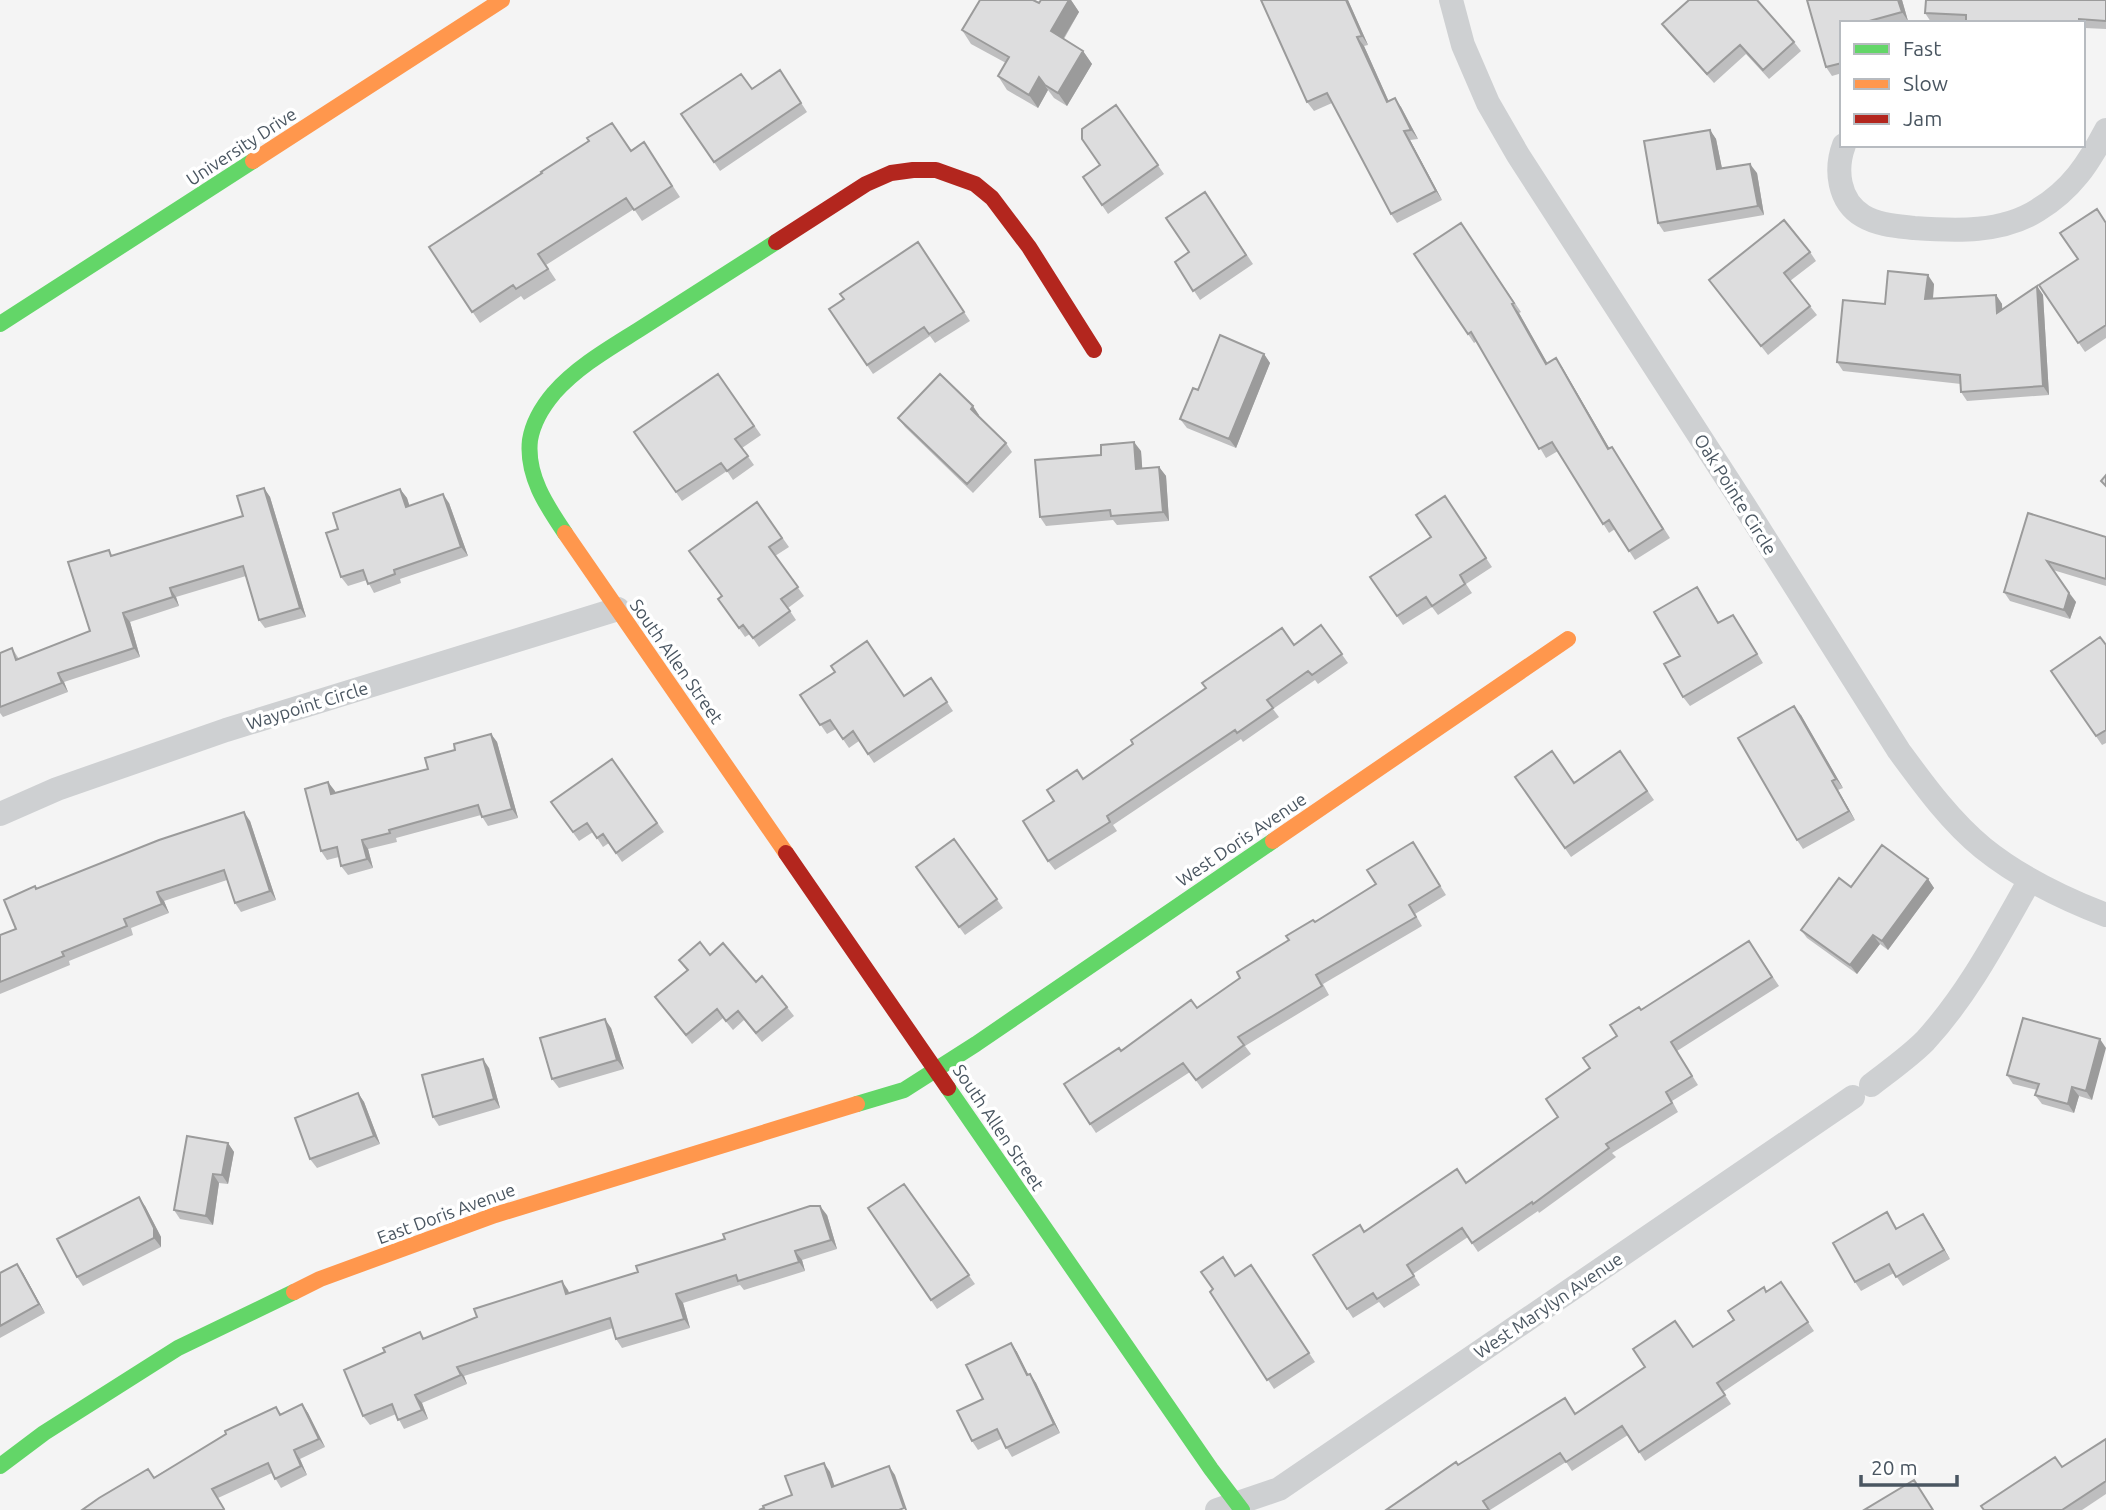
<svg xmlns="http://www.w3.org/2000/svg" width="2106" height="1510" font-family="Ubuntu,sans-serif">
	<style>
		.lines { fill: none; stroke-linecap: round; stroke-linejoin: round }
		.street { stroke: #ced0d2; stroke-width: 24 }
		.fast { stroke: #63d668; stroke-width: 16 }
		.slow { stroke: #ff974d; stroke-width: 16 }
		.jam { stroke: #b3261e; stroke-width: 16 }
		.wall { fill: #bebebf }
		.shaded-wall { fill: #9b9b9b }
		.building { fill: #ddddde; stroke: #9b9b9b; stroke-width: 2 }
		.labels { text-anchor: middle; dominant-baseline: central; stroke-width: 7; stroke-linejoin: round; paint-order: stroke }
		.street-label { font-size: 18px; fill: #4a5661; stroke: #fff }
	</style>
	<rect width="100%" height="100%" fill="#f4f4f4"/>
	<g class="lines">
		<path class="street" d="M1451,0L1463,45L1488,103L1518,155L1744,505L1899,751C1924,785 1950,821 1983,848C2020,878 2062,898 2106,915
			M1844,145C1835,169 1838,201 1863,216C1878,225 1897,226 1914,228C1956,231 2002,233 2038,210C2072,189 2088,164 2106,130
			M0,814L57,789L226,730L618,609
			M1871,1085C1889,1071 1909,1057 1925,1041C1969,993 1998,936 2030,880
			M1217,1510L1279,1489L1853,1097"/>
		<path class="fast" d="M0,324L253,161
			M565,533C546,505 526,475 530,440C533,422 543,406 554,393C578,366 610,348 640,329C685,300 730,271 776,242
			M948,1088L1211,1469L1242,1510
			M857,1104L904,1090L976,1044L1273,841
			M0,1466L44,1433L178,1348L294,1292"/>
		<path class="slow" d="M253,161L502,0
			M565,533L786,853
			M1273,841L1568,639
			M294,1292L320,1279L495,1215L857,1104"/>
		<path class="jam" d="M776,242L866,184L891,173L913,170H936L975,184L992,198L1029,247L1094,350
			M786,853L948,1088"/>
	</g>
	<path class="wall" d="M1041,0H1071L1079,12L1064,39L1083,51L1092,64L1067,106L1054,98L1048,90L1038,108L1007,90L998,76L1006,63L971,44L962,30L1039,3Z
		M1348,0L1368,45L1364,46L1389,102L1401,107L1418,139L1410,140L1442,200L1397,223L1391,214L1332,103L1314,111L1307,102Z
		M1807,0H1902L1908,21L1900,23H1842V73L1832,76L1826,67Z
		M2106,0V29L2085,28L2083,53V23H1951L1931,22L1925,13Z
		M1662,24L1794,42L1801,51L1769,79L1746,54L1714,83L1669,33Z
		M780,70L807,112L720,171L681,114L752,89Z
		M1116,105L1164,174L1108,214L1083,177L1100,165Z
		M1710,130L1716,139L1722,169L1757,173L1764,215L1664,232L1658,223Z
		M644,142L680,197L642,221L634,209L546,265L556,280L524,300L521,296L480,323L429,247L631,150Z
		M1205,192L1253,264L1200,300L1175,262L1189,252Z
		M1461,223L1521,312L1519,313L1547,363L1562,367L1609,448L1612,447L1618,456L1670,538L1635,560L1615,529L1609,533L1558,451L1546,458L1477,341L1474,343L1414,254Z
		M2106,223V338L2085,352L2039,285L2078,259Z
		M918,242L970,321L935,343L930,336L873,374L829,309L844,299Z
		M1810,252L1816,261L1790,281L1817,315L1768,355L1709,280Z
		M1934,284L1933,299L1996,295L2002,304V309L2037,286L2043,295L2049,395L1967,401L1961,392V384L1843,371L1837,362L1885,304Z
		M1264,354L1270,363L1236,448L1187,428L1180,419L1198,390Z
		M718,374L761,435L742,448L754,465L733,480L727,471L682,501L634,432Z
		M979,415L978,416L1006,443L1012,452L973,493L905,427L898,418Z
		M1141,451L1142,468L1159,467L1166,476L1169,521L1117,525L1113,520L1046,526L1040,517L1101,455Z
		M264,488L270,497L306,617L265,628L259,620L246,576L176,597L179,606L130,622L140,657L64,682L68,692L3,717L0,713V653L12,648L19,659L90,631L113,556L243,516Z
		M400,489L407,498L409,506L449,503L468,556L400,579L401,583L374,593L367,580L348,586L341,577L338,529Z
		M1445,496L1492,567L1466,584L1472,593L1438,615L1432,607L1403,625L1370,577L1431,537Z
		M757,502L789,547L775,556L804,596L788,608L796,620L759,647L750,634L745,637L718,599L721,596Z
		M2028,513L2106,537V586L2053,570L2076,602L2070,619L2010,601L2004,592Z
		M1697,587L1719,623L1739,624L1763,663L1690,706L1683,697Z
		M1321,625L1348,663L1318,684L1315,680L1273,709L1279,717L1243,742L1241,739L1113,825L1117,831L1055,870L1048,861L1054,801L1083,779L1133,744L1206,688L1294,645Z
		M2106,645V743L2102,745L2051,671Z
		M931,678L953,711L874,763L859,741L849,748L836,729L827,734L800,695L905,696Z
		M1801,715L1843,788L1838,790L1855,820L1803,849L1797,840Z
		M491,734L497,742L518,818L488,826L481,815L396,838L397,842L368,849L373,868L348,875L341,866L339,857L327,860L321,851L328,782L335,793L428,769L455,750Z
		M1620,751L1654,800L1571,857L1515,777L1574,783Z
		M612,759L664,832L622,862L609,843L603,847L593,832L579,841L551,802Z
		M250,821L276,900L241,912L235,903L227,880L164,901L169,913L131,928L133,935L69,961L70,965L0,994V935L16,929L35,886L37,888Z
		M954,839L1003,908L965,935L916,867Z
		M1413,842L1446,895L1415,914L1422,926L1323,984L1329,995L1245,1046L1251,1054L1202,1089L1190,1072L1096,1133L1090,1124L1121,1051L1197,1008L1240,978L1315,922L1376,884Z
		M1928,879L1934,888L1888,950L1880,944L1857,974L1807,938L1801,930L1851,887Z
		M1749,941L1779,986L1677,1051L1698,1085L1672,1101L1678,1112L1612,1153L1616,1157L1539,1213L1538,1211L1478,1252L1468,1237L1413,1274L1420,1285L1384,1308L1379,1302L1353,1318L1347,1309L1364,1232L1467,1183L1558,1117L1590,1068L1641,1010Z
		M710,955L756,982L787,1007L794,1016L762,1042L744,1020L733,1030L723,1018L692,1044L655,997L687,971L679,960Z
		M611,1028L624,1069L559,1088L552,1079Z
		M2100,1039L2092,1100L2079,1096L2074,1113L2042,1104L2035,1095L2037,1090L2013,1084L2007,1075Z
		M489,1068L500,1108L439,1126L433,1117Z
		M358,1093L364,1102L380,1144L317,1168L310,1159Z
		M228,1143L234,1152L228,1184L219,1183L213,1225L180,1219L174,1210Z
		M904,1184L975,1284L937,1309L868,1208Z
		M145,1206L161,1237V1247L83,1286L77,1277Z
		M1887,1212L1897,1228L1929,1223L1950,1259L1903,1286L1894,1273L1861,1291L1855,1282Z
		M827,1215L837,1249L802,1260L805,1271L744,1290L740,1285L683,1303L690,1328L622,1348L616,1339L613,1328L464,1376L467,1384L422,1403L428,1419L404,1429L396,1414L370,1425L363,1416L385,1352L568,1290L569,1293Z
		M17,1264L23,1273L45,1313L0,1338V1273Z
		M1251,1265L1315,1362L1274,1389L1210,1292Z
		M1781,1282L1814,1331L1723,1392L1731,1404L1645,1461L1628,1435L1572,1471L1566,1462L1490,1510H1386L1458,1465L1576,1414L1693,1347L1734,1320L1766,1292Z
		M1011,1343L1017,1352L1028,1374H1030L1036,1383L1060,1433L1012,1457L1001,1439L978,1450L972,1441L983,1399Z
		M302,1404L308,1413L325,1447L300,1459L307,1475L281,1488L272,1473L218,1498L225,1510H82L154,1477L276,1407L281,1414Z
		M2106,1439V1494L2082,1510H1984L2062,1467Z"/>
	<path class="shaded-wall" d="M1069,0H1071L1079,12L1060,44L1051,31Z
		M1346,0H1348L1368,45L1362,36Z
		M1898,0H1902L1908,21L1902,12Z
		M2083,24L2085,28L2083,53Z
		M1357,37L1364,46L1393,111L1387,102Z
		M1083,51L1092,64L1067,106L1058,93Z
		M1039,77L1048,90L1038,108L1029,95Z
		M1395,98L1401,107L1418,139L1411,130Z
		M1710,130L1716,139L1724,178L1717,169Z
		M1404,131L1410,140L1442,200L1436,191Z
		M1750,164L1757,173L1764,215L1758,206Z
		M1928,275L1934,284L1932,308L1925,299Z
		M2037,286L2043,295L2049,395L2043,386Z
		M1996,295L2002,304L2003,322L1997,313Z
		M1512,304L1519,313L1553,373L1546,364Z
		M1264,354L1270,363L1236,448L1229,439Z
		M1556,358L1562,367L1615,458L1608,449Z
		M973,406L979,415L977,418L971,409Z
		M1134,442L1141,451L1143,478L1136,469Z
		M1159,467L1166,476L1169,521L1163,512Z
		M264,488L270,497L306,617L300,608Z
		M400,489L407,498L413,516L406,507Z
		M443,494L449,503L468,556L461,547Z
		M170,588L176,597L179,606L173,597Z
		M2069,593L2076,602L2070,619L2064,610Z
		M123,613L130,622L140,657L134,648Z
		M58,673L64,682L68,692L62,683Z
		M1794,706L1801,715L1843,788L1836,779Z
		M491,734L497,742L518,818L512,809Z
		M1832,781L1838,790L1855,820L1849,811Z
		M328,782L335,791L338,803L331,794Z
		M244,812L250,821L276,900L270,891Z
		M362,840L368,849L373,868L367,859Z
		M1928,879L1934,888L1888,950L1882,941Z
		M157,892L164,901L169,913L162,904Z
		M1873,935L1880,944L1857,974L1850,965Z
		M605,1019L611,1028L624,1069L617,1060Z
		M2100,1039L2106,1048L2092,1100L2086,1091Z
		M483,1059L489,1068L500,1108L494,1099Z
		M2072,1087L2079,1096L2074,1113L2068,1104Z
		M358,1093L364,1102L380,1144L374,1136Z
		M228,1143L234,1152L228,1184L222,1175Z
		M213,1174L219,1183L213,1225L206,1216Z
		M139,1197L145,1206L161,1237V1247L154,1238Z
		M820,1206L827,1215L837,1249L831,1240Z
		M1923,1214L1929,1223L1950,1259L1944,1250Z
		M795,1251L802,1260L805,1271L799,1262Z
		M17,1264L23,1273L45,1313L39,1304Z
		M562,1281L568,1290L572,1303L566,1294Z
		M676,1294L683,1303L690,1328L684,1319Z
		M1011,1343L1017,1352L1033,1384L1027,1375Z
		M457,1367L464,1376L467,1384L461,1375Z
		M1030,1374L1036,1383L1060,1433L1054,1424Z
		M415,1395L422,1403L428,1419L422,1410Z
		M302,1404L308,1413L325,1447L319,1439Z
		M294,1450L300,1459L307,1475L301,1466Z
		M824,1463L830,1472L838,1496L832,1487Z
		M889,1466L895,1475L907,1510H905L904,1508Z"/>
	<path class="building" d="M980,0H1033L1039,3L1041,0H1069L1051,31L1083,51L1058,93L1045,85L1039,77L1029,95L998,76L1009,57L962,30Z
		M1261,0H1346L1362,36L1357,37L1387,102L1395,98L1411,130L1404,131L1436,191L1391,214L1327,93L1307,102Z
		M1689,0H1757L1794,42L1763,70L1740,45L1707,74L1662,24Z
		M1807,0H1898L1902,12L1862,23H1842V63L1826,67Z
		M1926,0H2106V21L2079,19V23H1966V15L1925,13Z
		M780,70L801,103L714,162L681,114L741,74L752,89Z
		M1116,105L1158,165L1102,205L1083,177L1100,165L1082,139V129Z
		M612,123L631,151L644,142L672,186L634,210L626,198L538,254L548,269L516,289L513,285L472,312L429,247L542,173L541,172L589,141L587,138Z
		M1710,130L1717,169L1750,164L1758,206L1658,223L1644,141Z
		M1205,192L1246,255L1193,291L1175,262L1189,252L1166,218Z
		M2097,209L2106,223V325L2078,343L2039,285L2078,259L2060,233Z
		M1784,220L1810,252L1784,273L1810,306L1761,346L1709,280Z
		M1461,223L1514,303L1512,304L1546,364L1556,358L1608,449L1612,447L1663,529L1629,551L1609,520L1603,524L1552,442L1539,449L1471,332L1468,334L1414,254Z
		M918,242L964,312L929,334L924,327L867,365L829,309L844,299L840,294Z
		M1888,271L1928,275L1925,299L1996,295L1997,313L2037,286L2043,386L1961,392L1960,375L1837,362L1843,300L1885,304Z
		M1220,335L1264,354L1229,439L1180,419L1193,388L1198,390Z
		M718,374L754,426L735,439L748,456L727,471L721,463L676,492L634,432Z
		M940,374L973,406L971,409L1006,443L967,484L898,418Z
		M1134,442L1136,469L1159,467L1163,512L1111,516L1110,510L1040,517L1035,460L1101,455V445Z
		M2106,475V486L2101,481Z
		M264,488L300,608L259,620L243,566L170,588L173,597L123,613L134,648L58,673L62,683L0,707V653L12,648L16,660L90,631L68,562L109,550L111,556L243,516L237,496Z
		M400,489L406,507L443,494L461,547L394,570L395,574L368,584L363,570L341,577L326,533L338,529L333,513Z
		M1445,496L1486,558L1460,575L1465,584L1432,606L1426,597L1397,616L1370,577L1431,537L1416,515Z
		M757,502L782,538L769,547L798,587L781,599L790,611L753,638L743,625L739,628L718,599L722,596L689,551Z
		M2028,513L2106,537V579L2047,561L2069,593L2064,610L2004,592Z
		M1697,587L1718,623L1733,615L1757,654L1683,697L1664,664L1680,656L1654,612Z
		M1321,625L1342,654L1312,675L1308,671L1267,700L1273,708L1237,733L1235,730L1107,816L1110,822L1048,861L1023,821L1054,801L1047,790L1077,770L1083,779L1133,744L1131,740L1206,688L1202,683L1282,628L1294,645Z
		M2100,637L2106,645V730L2096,736L2051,671Z
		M867,641L904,696L931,678L947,702L868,754L853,731L843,739L830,720L820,725L800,695L835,672L831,666Z
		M1794,706L1836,779L1832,781L1849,811L1797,840L1738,738Z
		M491,734L512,809L482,817L478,805L389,830L390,833L362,840L367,859L341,866L337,847L321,851L305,789L328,782L331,794L428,769L425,758L455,750L454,744Z
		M1552,751L1574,783L1620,751L1647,791L1565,848L1515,777Z
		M612,759L657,823L616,853L603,834L597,838L587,823L573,832L551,802Z
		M244,812L270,891L235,903L224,870L157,892L162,904L124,919L127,926L62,952L64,956L0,982V935L16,929L4,900L35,886L36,889L159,840Z
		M954,839L997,899L959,927L916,867Z
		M1413,842L1440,886L1409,905L1416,917L1316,975L1322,986L1238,1037L1244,1045L1196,1080L1183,1063L1090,1124L1064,1084L1119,1048L1121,1051L1191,1000L1197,1008L1240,978L1237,972L1289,940L1286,936L1313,920L1315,922L1376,884L1367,870Z
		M1882,845L1928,879L1882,941L1873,935L1850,965L1801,930L1839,878L1851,887Z
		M1749,941L1772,977L1671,1042L1692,1076L1666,1092L1672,1103L1606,1144L1609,1148L1533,1204L1532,1202L1472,1243L1462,1228L1407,1265L1414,1276L1377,1299L1373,1293L1347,1309L1313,1255L1360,1225L1364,1232L1457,1169L1466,1183L1558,1117L1546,1099L1590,1068L1583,1058L1617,1036L1610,1025L1639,1007L1641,1010Z
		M700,942L710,955L723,943L756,982L762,976L787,1007L756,1033L738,1011L726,1021L717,1009L686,1035L655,997L688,970L679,960Z
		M2023,1018L2100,1039L2086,1091L2072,1087L2068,1104L2035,1095L2039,1084L2007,1075Z
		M605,1019L617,1060L552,1079L540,1038Z
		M483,1059L494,1099L433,1117L422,1075Z
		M358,1093L374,1136L310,1159L295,1118Z
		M187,1136L228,1143L222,1175L213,1174L206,1216L174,1210Z
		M904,1184L969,1275L931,1300L868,1208Z
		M139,1197L154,1228V1238L77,1277L57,1239Z
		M810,1206H820L831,1240L795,1251L799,1262L738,1281L736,1275L676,1294L684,1319L616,1339L610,1318L457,1367L461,1375L415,1395L422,1410L398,1420L392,1404L363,1416L344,1370L385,1352L383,1348L420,1332L423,1339L477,1317L474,1309L562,1281L566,1294L638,1272L636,1266L725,1239L723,1234Z
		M1887,1212L1896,1229L1923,1214L1944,1250L1896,1277L1889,1264L1855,1282L1833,1243Z
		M1223,1257L1235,1276L1251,1265L1309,1353L1267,1380L1210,1292L1213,1289L1201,1272Z
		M17,1264L39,1304L0,1326V1273Z
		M1781,1282L1808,1322L1717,1383L1725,1395L1639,1452L1622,1426L1566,1462L1560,1453L1483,1501L1489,1510H1386L1456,1462L1458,1465L1565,1398L1575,1414L1645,1367L1633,1349L1675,1321L1693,1347L1734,1320L1728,1311L1764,1287L1766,1292Z
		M1011,1343L1027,1375L1030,1374L1054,1424L1006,1448L997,1429L972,1441L957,1411L983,1399L966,1365Z
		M302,1404L319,1439L294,1450L301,1466L275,1479L268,1463L212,1489L224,1509L223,1510H82L99,1498L148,1469L154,1478L226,1434L225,1431L276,1407L280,1415Z
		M2106,1439V1481L2062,1510H1984L1981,1506L2055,1457L2062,1467Z
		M824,1463L832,1487L889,1466L904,1508L899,1510H759L764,1508L763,1506L792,1495L785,1476Z
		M1914,1480L1933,1510H1864Z"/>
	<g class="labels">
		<g class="street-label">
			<text transform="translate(241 146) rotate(-33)">University Drive</text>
			<text transform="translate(1736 494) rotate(58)">Oak Pointe Circle</text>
			<text transform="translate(677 661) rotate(55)">South Allen Street</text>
			<text transform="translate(307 705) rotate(-17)">Waypoint Circle</text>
			<text transform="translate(1241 839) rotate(-34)">West Doris Avenue</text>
			<text transform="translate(999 1127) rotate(56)">South Allen Street</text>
			<text transform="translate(446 1213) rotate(-20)">East Doris Avenue</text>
			<text transform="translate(1548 1305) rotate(-34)">West Marylyn Avenue</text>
		</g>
	</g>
	<rect x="1840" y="21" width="245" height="126" fill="#ffffff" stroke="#b7bbc0" stroke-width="2"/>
	<rect x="1854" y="44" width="35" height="10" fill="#63d668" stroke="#b7bbc0" stroke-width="2"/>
	<text x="1903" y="56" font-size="21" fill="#4a5661">Fast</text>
	<rect x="1854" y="79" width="35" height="10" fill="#ff974d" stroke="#b7bbc0" stroke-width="2"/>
	<text x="1903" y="91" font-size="21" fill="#4a5661">Slow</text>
	<rect x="1854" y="114" width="35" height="10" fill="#b3261e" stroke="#b7bbc0" stroke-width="2"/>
	<text x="1903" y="126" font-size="21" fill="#4a5661">Jam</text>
	<path d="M1861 1475v10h96v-10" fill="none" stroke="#4a5661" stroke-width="3.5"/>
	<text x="1871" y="1475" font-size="21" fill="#4a5661" stroke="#ffffff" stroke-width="5" paint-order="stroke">20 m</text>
</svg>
